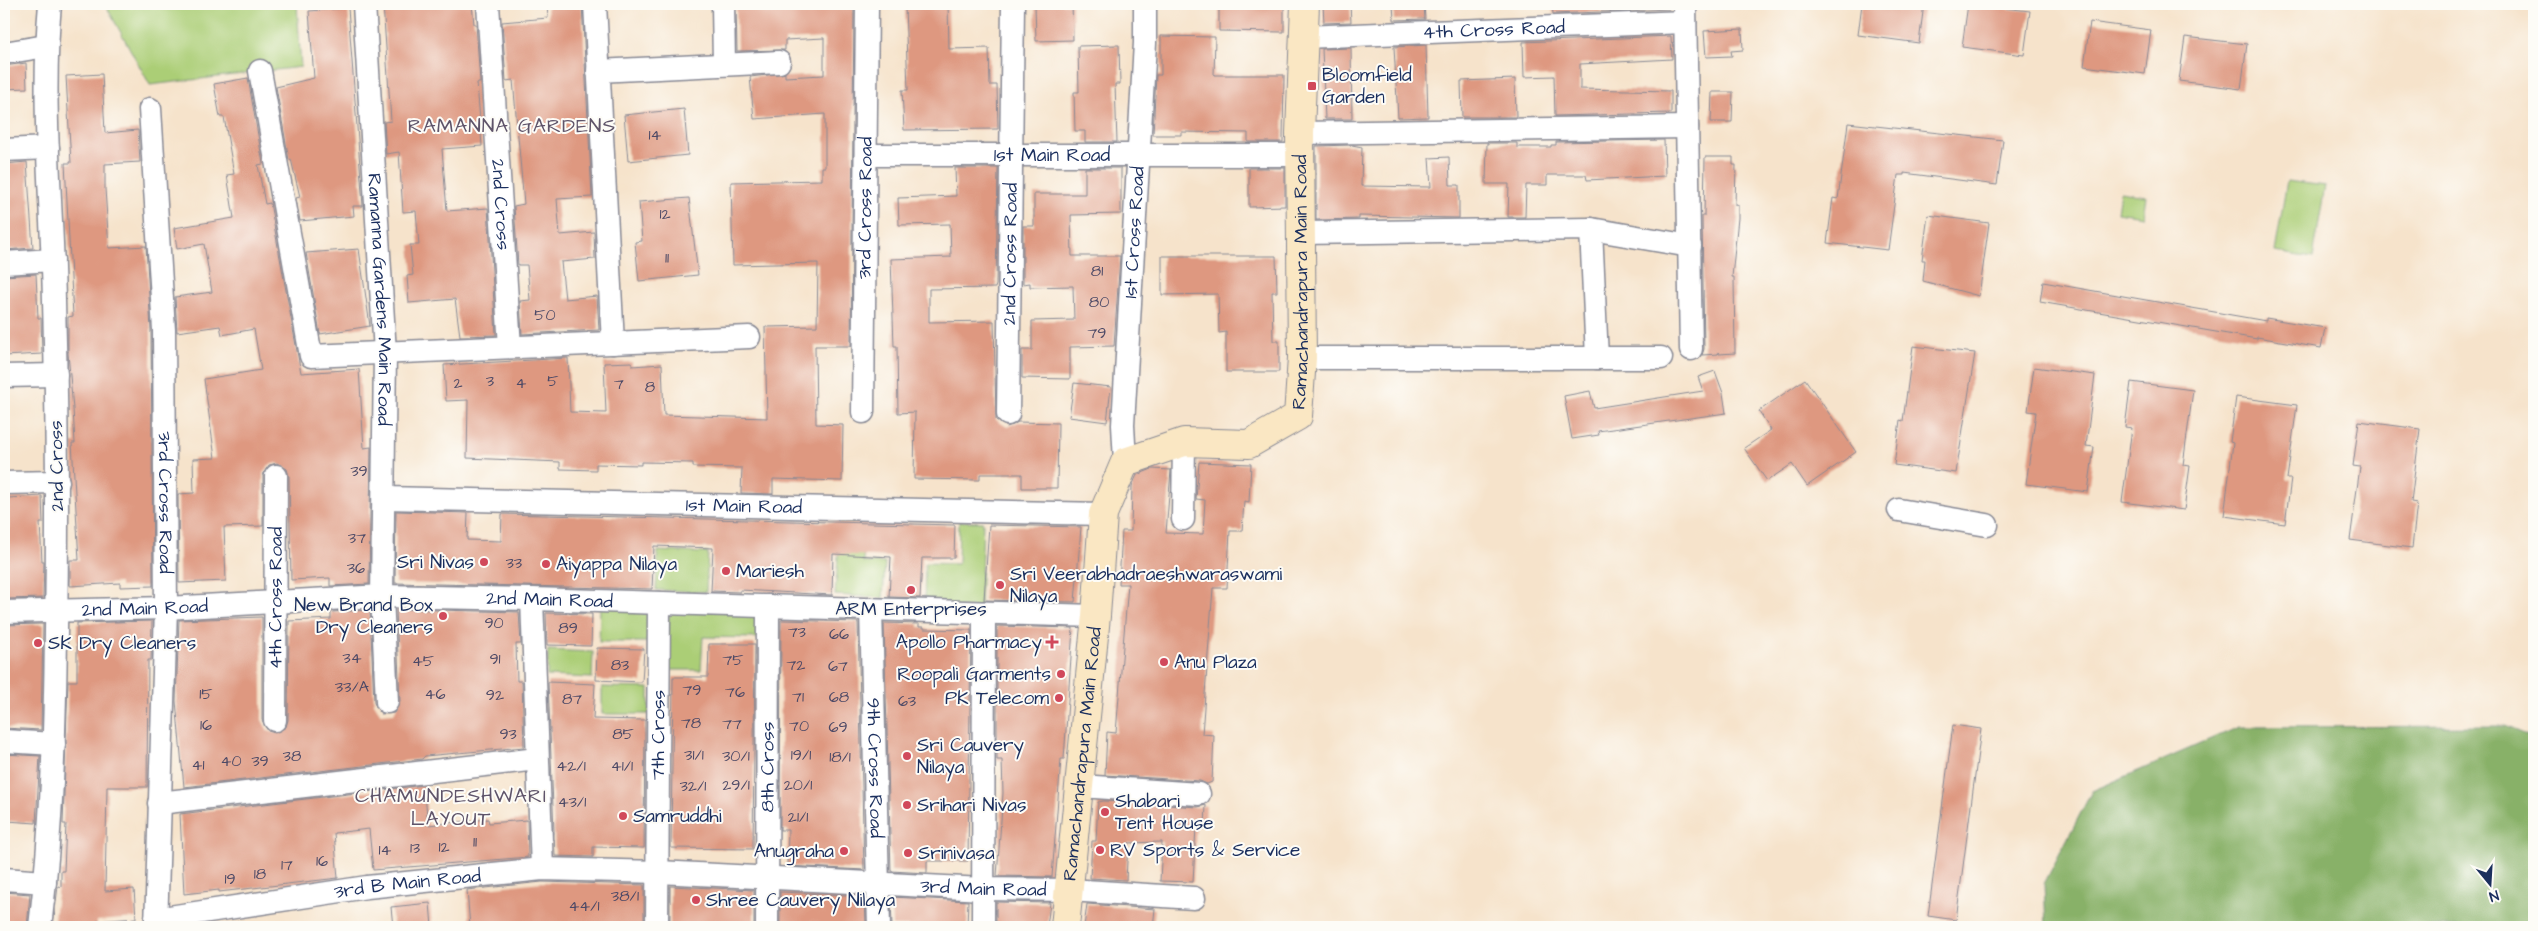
<svg xmlns="http://www.w3.org/2000/svg" width="2538" height="931" font-family="'Architects Daughter',sans-serif">
	<style>
		.green { fill: #abce76; stroke: #637e6a }
		.forest { fill: #88b167; stroke: #527062 }
		.building { fill: #de9880 }
		.lines { fill: none; stroke-linecap: round; stroke-linejoin: round }
		.street-casing { stroke: #888994; stroke-width: 25 }
		.secondary-casing { stroke: #888994; stroke-width: 30 }
		.street { stroke: #fff; stroke-width: 22 }
		.secondary { stroke: #fae7c3; stroke-width: 28 }
		.poi-dot { fill: #d1495b; stroke: #fdfcf7; stroke-width: 2 }
		.labels { text-anchor: middle; dominant-baseline: central; stroke-width: 4; stroke-linejoin: round; paint-order: stroke }
		.number-label { font-size: 16px; fill: #4c4966 }
		.street-label { font-size: 19px; fill: #1b2f5e; stroke: #fdfcf7 }
		.poi-label { font-size: 19px; fill: #1b2f5e; stroke: #fdfcf7; text-anchor: start }
		.neighbourhood-label { font-size: 20px; letter-spacing: 1px; fill: #5f546a; stroke: #fdfcf7 }
	</style>
	<rect width="100%" height="100%" fill="#fdfcf7"/>
	<filter id="ink" filterUnits="userSpaceOnUse"><feTurbulence type="fractalNoise" baseFrequency=".02" numOctaves="2"/><feDisplacementMap in="SourceGraphic" scale="10" xChannelSelector="R" yChannelSelector="G"/><feConvolveMatrix kernelMatrix="1 2 1 2 8 2 1 2 1" color-interpolation-filters="sRGB"/></filter>
	<filter id="wash" filterUnits="userSpaceOnUse"><feTurbulence type="fractalNoise" baseFrequency=".0096" numOctaves="4" result="noise"/><feDisplacementMap in="SourceGraphic" scale="20" xChannelSelector="R" yChannelSelector="G"/><feGaussianBlur stdDeviation="1.12" result="paint"/><feColorMatrix in="noise" values="0 0 0 0 0 0 0 0 0 0 0 0 0 0 0 0 0 1.4 0 .05"/><feComposite in="paint" operator="in"/></filter>
	<g filter="url(#wash)">
		<rect width="100%" height="100%" fill="#f6e3cb"/>
		<path class="green" d="M105,4H297L301,67L150,85Z
			M2287,181L2325,186L2313,258L2275,252Z
			M2120,192L2146,196L2143,216L2117,212Z
			M841,519L866,520L863,562L885,563L883,598L835,595Z
			M959,521L983,522L980,608L924,606L925,563L958,564Z
			M658,551L708,553L706,592L656,590Z
			M600,606H650V642H599Z
			M669,610L758,612L757,638L703,637L701,670H668Z
			M548,650L593,652L592,678L547,676Z
			M602,687L649,688V714H602Z"/>
		<path class="forest" d="M2505,726L2534,738V927H2046L2044,884L2092,791L2239,727Z"/>
		<g id="blocks">
			<path class="building" d="M383,4H472L474,24H476L480,83H477L482,146L442,149L447,211L488,208L496,335L460,336L455,299L409,303L407,276L413,275L410,245H419L416,211L403,212L399,152L386,154L384,122L391,121Z
				M547,4H582L592,197L557,199L560,235L594,232L595,259L561,262L565,299L597,296L599,330L522,334L520,301L530,300L527,265H518L514,206L524,204L513,80L506,81L502,22L548,18Z
				M736,4H854L851,346H815L816,424L843,425L842,481L773,479V494L741,493L742,468L693,467V463L641,462V465L596,464V470L560,469V462L467,458L468,400L446,401L444,365L568,358L570,412L606,413L604,363L632,362V366L662,364L664,415L767,418L765,327L817,326L818,263L733,265L731,182L822,180V167H825V114L754,119L750,77L785,73V77L824,75V38L785,40V50L737,51Z
				M1035,4H1072L1073,40L1036,41Z
				M1219,4H1284V32L1219,31Z
				M1323,4H1350L1351,22L1324,23Z
				M1393,4H1424L1425,19L1394,20Z
				M1552,4H1669V9L1553,14Z
				M1862,4H1924L1919,43L1858,35Z
				M1968,4L2030,11L2024,55L1962,47Z
				M948,5L949,49L989,48L990,85H997L998,129L904,130L902,90H908L905,6Z
				M348,8L363,206H353L354,216L300,221L296,198L300,197L291,159L289,160L276,87L314,78L309,11Z
				M2090,22L2151,30L2145,74L2084,66Z
				M1742,29L1743,50L1731,51L1732,56L1706,57L1704,31Z
				M1161,36L1215,37L1214,75H1284L1283,142H1248V133L1181,132V135H1153L1156,75H1161Z
				M1671,36L1672,59L1580,64V89L1671,91V113L1555,116L1554,76L1524,77L1523,42Z
				M2185,37L2247,44L2241,89L2179,81Z
				M1119,45L1120,84H1115L1117,142H1085V131H1075L1074,92H1079L1078,46Z
				M1426,45L1428,117L1398,118L1394,47Z
				M1351,48L1352,119H1325L1322,49Z
				M26,63L27,88L4,89V66Z
				M102,74L105,133L138,130L140,162L105,164V189L109,248L146,246L151,330L153,586L120,587V583L70,586V560H79L72,443H75L73,409L68,353V317L73,316L65,163H71L66,76Z
				M248,78L263,164L258,165L265,204L270,203L301,373L359,369L364,448L371,447L369,584L330,586V578L291,580L289,476L287,469L277,463L269,465L263,475V526L224,527L226,581L179,583L178,494L194,493L193,459L215,458L204,379L261,370L254,329L222,335L220,326L177,332L175,297L212,292L204,244L177,249L174,228L234,218L227,175L234,174L224,117H220L214,84Z
				M1515,79L1516,117H1462L1461,81Z
				M1712,92H1733L1732,122H1711Z
				M684,109L688,155L628,161L624,115Z
				M1848,123L2003,140L1997,185L1904,173V175H1898L1888,250L1827,243L1833,198L1838,199Z
				M1664,140L1665,176L1587,180L1586,175H1547V185H1526L1525,217H1508L1509,184H1486L1487,143H1517V147H1551V145H1556V142Z
				M1352,145L1362,147L1361,186L1431,187L1429,158L1449,157L1450,185H1459V218L1359,216V219L1316,220V146Z
				M1705,157H1733V165H1736L1735,205H1738V218L1732,277H1734L1735,353L1719,354L1718,352V354L1702,355L1704,349L1702,216H1704Z
				M27,162L33,248L4,250V164Z
				M955,168H998L996,285L995,288L929,289V322L994,321L996,420L1007,427L1018,422L1058,423L1057,488H1022V474H980V480L914,479L915,412L898,413L897,346H894L891,259L951,257L950,224L899,225L898,198L956,196Z
				M1085,168H1121V214L1071,215L1072,256H1120L1114,346L1070,347V379L1022,378V350H1032V321L1074,320L1073,286L1030,287V283L1023,284V226H1034V194H1085Z
				M1249,168H1285V206L1249,207Z
				M689,198L698,275L639,281L635,242L642,241L639,202Z
				M1928,215L1989,223L1979,296L1923,281L1925,260H1922Z
				M359,249L370,326L320,334L306,253Z
				M1162,256H1276L1277,292H1272L1273,341H1279V372H1226V332L1219,333L1218,294L1162,295Z
				M36,274L38,318H41L42,354L4,356V276Z
				M2043,282L2266,321V318L2325,328L2321,348L2257,337V339L2040,302Z
				M1913,346L1975,353L1956,473L1894,465L1900,420L1903,421Z
				M2034,367L2095,375L2086,446L2094,447L2088,492L2026,484L2036,412L2028,411Z
				M1715,371L1723,393L1726,413L1598,431L1599,435L1572,439L1564,396L1590,391L1594,408L1703,391L1698,377Z
				M1805,379L1856,452L1807,486L1792,464L1767,481L1744,448L1771,430L1759,411Z
				M2131,382L2193,390L2183,465L2190,466L2184,510L2122,502L2132,428L2125,427Z
				M1074,383L1111,387L1107,422L1069,417Z
				M2236,397L2297,405L2287,479H2291L2285,524L2224,516L2233,443L2230,442Z
				M2359,421L2420,429L2411,502L2417,503L2412,548L2350,540L2360,467L2353,466Z
				M1199,462L1251,464L1249,502L1244,501L1242,531H1230L1227,588H1213L1202,734L1214,735L1212,782L1207,784L1200,781L1105,775L1107,732L1116,733L1128,584H1119L1122,531H1131L1132,486L1137,475L1152,469L1171,470L1166,533L1203,534L1205,500L1196,499Z
				M42,496L43,523H40L42,561H44L43,598L4,599V529H9L8,498Z
				M396,511L468,513L467,540L501,541L502,514L955,525L954,558H922L920,598L889,597L891,557L833,554L832,595L740,590V592L711,591L713,548L654,546L652,589L395,583Z
				M989,525L1081,527L1075,602L984,600Z
				M396,609L519,612L521,644H516L517,681H522L524,747L425,756L422,759L184,787L176,701L179,620L262,617V720L268,731L275,733L286,727L288,720L289,621L331,619V612L370,610L374,703L381,714L394,713L400,701Z
				M546,613L592,614L591,646L547,645Z
				M781,620L858,622L864,870L787,866L788,830H780Z
				M152,621L151,660H148L147,787H107L105,891L134,889L136,918L97,921V927H53L58,886L61,887V871H64L66,824H63L68,681H77V623Z
				M884,623L919,624V627H924V629L971,630L968,861H927V873L891,871Z
				M43,624L41,730L4,728V625Z
				M997,626L1073,628L1064,759H1061L1052,877L997,876L1003,793L1002,760H997Z
				M709,644H755L753,849L671,848L673,677H708Z
				M597,648L644,649L642,682L596,680Z
				M548,682L595,684L593,719L645,720L644,848L593,847V857L555,856Z
				M1953,725L1981,729L1956,920L1928,916Z
				M4,754L40,756L36,823L7,821L9,799L4,798Z
				M424,785L428,825L488,819L489,823L527,820L528,857L373,870L369,829L334,833L338,878L219,892V890L184,894L180,814Z
				M1104,801L1198,807L1206,805L1205,826H1196L1193,882L1160,881L1162,842L1128,843L1126,880L1090,878L1092,841H1096L1098,802Z
				M542,882L644,885V927H470L467,890Z
				M670,886L754,890V927H670Z
				M4,892L30,894L27,927H4Z
				M780,892L865,896L866,925L863,927H780Z
				M891,897L968,901L967,927L892,926Z
				M996,902L1050,903L1047,927H996Z
				M430,903L432,927H393L391,907Z
				M1087,904L1155,909L1153,927H1084Z"/>
		</g>
	</g>
	<g filter="url(#ink)">
		<use href="#blocks" fill-opacity="0" stroke="#888994" stroke-width="1"/>
		<g class="lines">
			<defs>
				<g id="street">
					<path id="s1" d="M364,4L385,353L382,596L387,702"/>
					<path id="s2" d="M488,4L510,347"/>
					<path d="M595,4L613,343"/>
					<path d="M723,4L724,64"/>
					<path d="M1685,4L1691,349"/>
					<path id="s3" d="M1303,37L1685,22"/>
					<path d="M4,53L46,46"/>
					<path d="M260,71L311,356L749,337"/>
					<path d="M598,71L779,62"/>
					<path id="s4" d="M150,109L164,330L166,608L156,927"/>
					<path d="M1300,133L1687,127"/>
					<path d="M4,150L48,148"/>
					<path id="s5" d="M866,155H1300"/>
					<path d="M1591,229L1597,358"/>
					<path d="M1301,233L1591,229L1690,246"/>
					<path d="M4,263L53,260"/>
					<path d="M1302,358H1661"/>
					<path d="M4,376L56,375"/>
					<path id="s6" d="M863,412L867,4"/>
					<path id="s7" d="M1008,414L1013,4"/>
					<path id="s8" d="M1125,462L1123,425L1145,43V4"/>
					<path d="M4,483L58,482"/>
					<path id="s9" d="M385,498L1103,514"/>
					<path d="M1899,510L1987,525"/>
					<path d="M1183,519L1184,442"/>
					<path d="M532,599L542,869"/>
					<path id="s10" d="M871,609L879,927"/>
					<path id="s11" d="M4,612L166,608L382,596L532,599L1096,616"/>
					<path id="s12" d="M275,720L276,476"/>
					<path d="M4,741L54,744"/>
					<path d="M1080,786L1199,794"/>
					<path d="M159,803L537,759"/>
					<path d="M4,879L45,882"/>
					<path id="s13" d="M156,919L367,887L542,869L659,872L983,889L1069,890L1194,898"/>
					<path d="M40,927C52,829 55,730 56,631C58,520 57,411 54,301C52,202 41,102 50,4"/>
					<path id="s14" d="M657,927L659,603"/>
					<path id="s15" d="M767,927L768,606"/>
					<path d="M983,927L984,613"/>
				</g>
				<g id="secondary">
					<path id="s16" d="M1065,927L1096,616L1103,514L1125,462L1184,442L1249,444L1298,416L1302,358L1300,133L1305,4"/>
				</g>
			</defs>
			<use href="#street" class="street-casing"/>
			<use href="#secondary" class="secondary-casing"/>
			<use href="#street" class="street"/>
			<use href="#secondary" class="secondary"/>
		</g>
	</g>
	<g class="poi-dot">
		<rect x="1307" y="81" width="10" height="10" rx="2.5"/>
		<circle cx="484" cy="562" r="5"/>
		<circle cx="546" cy="564" r="5"/>
		<circle cx="726" cy="571" r="5"/>
		<circle cx="1000" cy="585" r="5"/>
		<circle cx="911" cy="590" r="5"/>
		<circle cx="443" cy="616" r="5"/>
		<path d="M1049.5 634.5h5v5h5v5h-5v5h-5v-5h-5v-5h5z"/>
		<circle cx="38" cy="643" r="5"/>
		<circle cx="1164" cy="662" r="5"/>
		<circle cx="1061" cy="674" r="5"/>
		<circle cx="1059" cy="698" r="5"/>
		<circle cx="907" cy="756" r="5"/>
		<circle cx="907" cy="805" r="5"/>
		<circle cx="1105" cy="812" r="5"/>
		<circle cx="623" cy="816" r="5"/>
		<circle cx="1100" cy="850" r="5"/>
		<circle cx="844" cy="851" r="5"/>
		<circle cx="908" cy="853" r="5"/>
		<circle cx="696" cy="900" r="5"/>
	</g>
	<g class="labels">
		<g class="number-label">
			<text x="655" y="135">14</text>
			<text x="665" y="214">12</text>
			<text x="667" y="258">11</text>
			<text x="1097" y="271">81</text>
			<text x="1099" y="302">80</text>
			<text x="545" y="315">50</text>
			<text x="1097" y="333">79</text>
			<text x="490" y="381">3</text>
			<text x="553" y="381">5</text>
			<text x="458" y="383">2</text>
			<text x="521" y="383">4</text>
			<text x="619" y="384">7</text>
			<text x="650" y="387">8</text>
			<text x="359" y="471">39</text>
			<text x="357" y="538">37</text>
			<text x="514" y="563">33</text>
			<text x="356" y="568">36</text>
			<text x="494" y="623">90</text>
			<text x="568" y="628">89</text>
			<text x="797" y="632">73</text>
			<text x="839" y="634">66</text>
			<text x="352" y="658">34</text>
			<text x="495" y="659">91</text>
			<text x="733" y="660">75</text>
			<text x="423" y="661">45</text>
			<text x="620" y="665">83</text>
			<text x="796" y="665">72</text>
			<text x="838" y="666">67</text>
			<text x="352" y="687">33/A</text>
			<text x="692" y="690">79</text>
			<text x="735" y="692">76</text>
			<text x="206" y="694">15</text>
			<text x="435" y="694">46</text>
			<text x="495" y="695">92</text>
			<text x="798" y="697">71</text>
			<text x="839" y="697">68</text>
			<text x="572" y="699">87</text>
			<text x="907" y="701">63</text>
			<text x="691" y="723">78</text>
			<text x="732" y="724">77</text>
			<text x="206" y="725">16</text>
			<text x="799" y="726">70</text>
			<text x="838" y="727">69</text>
			<text x="508" y="734">93</text>
			<text x="623" y="734">85</text>
			<text x="694" y="755">31/1</text>
			<text x="801" y="755">19/1</text>
			<text x="292" y="756">38</text>
			<text x="736" y="756">30/1</text>
			<text x="840" y="757">18/1</text>
			<text x="231" y="761">40</text>
			<text x="260" y="761">39</text>
			<text x="198" y="765">41</text>
			<text x="571" y="766">42/1</text>
			<text x="622" y="766">41/1</text>
			<text x="736" y="785">29/1</text>
			<text x="798" y="785">20/1</text>
			<text x="693" y="786">32/1</text>
			<text x="572" y="802">43/1</text>
			<text x="798" y="817">21/1</text>
			<text x="475" y="842">11</text>
			<text x="444" y="847">12</text>
			<text x="415" y="848">13</text>
			<text x="385" y="850">14</text>
			<text x="322" y="861">16</text>
			<text x="287" y="865">17</text>
			<text x="260" y="874">18</text>
			<text x="230" y="879">19</text>
			<text x="625" y="896">38/1</text>
			<text x="584" y="906">44/1</text>
		</g>
		<g class="street-label">
			<text stroke="none"><textPath href="#s3" startOffset="191">4th Cross Road</textPath></text>
			<text stroke="none"><textPath href="#s5" startOffset="186">1st Main Road</textPath></text>
			<text stroke="none"><textPath href="#s2" startOffset="201">2nd Cross</textPath></text>
			<text stroke="none"><textPath href="#s6" startOffset="204">3rd Cross Road</textPath></text>
			<text stroke="none"><textPath href="#s8" startOffset="230">1st Cross Road</textPath></text>
			<text stroke="none"><textPath href="#s7" startOffset="160">2nd Cross Road</textPath></text>
			<text stroke="none"><textPath href="#s16" startOffset="789">Ramachandrapura Main Road</textPath></text>
			<text stroke="none"><textPath href="#s1" startOffset="296">Ramanna Gardens Main Road</textPath></text>
			<text transform="translate(57 466) rotate(-91)">2nd Cross</text>
			<text stroke="none"><textPath href="#s4" startOffset="394">3rd Cross Road</textPath></text>
			<text stroke="none"><textPath href="#s9" startOffset="359">1st Main Road</textPath></text>
			<text stroke="none"><textPath href="#s12" startOffset="122">4th Cross Road</textPath></text>
			<text stroke="none"><textPath href="#s11" startOffset="546">2nd Main Road</textPath></text>
			<text stroke="none"><textPath href="#s11" startOffset="141">2nd Main Road</textPath></text>
			<text stroke="none"><textPath href="#s14" startOffset="192">7th Cross</textPath></text>
			<text stroke="none"><textPath href="#s16" startOffset="174">Ramachandrapura Main Road</textPath></text>
			<text stroke="none"><textPath href="#s15" startOffset="160">8th Cross</textPath></text>
			<text stroke="none"><textPath href="#s10" startOffset="159">9th Cross Road</textPath></text>
			<text stroke="none"><textPath href="#s13" startOffset="254">3rd B Main Road</textPath></text>
			<text stroke="none"><textPath href="#s13" startOffset="831">3rd Main Road</textPath></text>
		</g>
		<g class="poi-label">
			<text x="1322" y="75">Bloomfield<tspan x="1322" dy="22">Garden</tspan></text>
			<text x="474" y="562" text-anchor="end">Sri Nivas</text>
			<text x="556" y="564">Aiyappa Nilaya</text>
			<text x="736" y="571">Mariesh</text>
			<text x="1010" y="574">Sri Veerabhadraeshwaraswami<tspan x="1010" dy="22">Nilaya</tspan></text>
			<text x="433" y="605" text-anchor="end">New Brand Box<tspan x="433" dy="22">Dry Cleaners</tspan></text>
			<text x="911" y="609" text-anchor="middle">ARM Enterprises</text>
			<text x="1042" y="642" text-anchor="end">Apollo Pharmacy</text>
			<text x="48" y="643">SK Dry Cleaners</text>
			<text x="1174" y="662">Anu Plaza</text>
			<text x="1051" y="674" text-anchor="end">Roopali Garments</text>
			<text x="1049" y="698" text-anchor="end">PK Telecom</text>
			<text x="917" y="745">Sri Cauvery<tspan x="917" dy="22">Nilaya</tspan></text>
			<text x="1115" y="801">Shabari<tspan x="1115" dy="22">Tent House</tspan></text>
			<text x="917" y="805">Srihari Nivas</text>
			<text x="633" y="816">Samruddhi</text>
			<text x="1110" y="850">RV Sports &amp; Service</text>
			<text x="834" y="851" text-anchor="end">Anugraha</text>
			<text x="918" y="853">Srinivasa</text>
			<text x="706" y="900">Shree Cauvery Nilaya</text>
		</g>
		<g class="neighbourhood-label">
			<text x="512" y="126">RAMANNA GARDENS</text>
			<text x="451" y="796">CHAMUNDESHWARI<tspan x="451" dy="23">LAYOUT</tspan></text>
		</g>
	</g>
	<rect width="2538" height="931" fill="none" stroke="#fdfcf7" stroke-width="20"/>
	<g transform="translate(2490 884) rotate(162)" stroke="#fdfcf7" stroke-width="4" paint-order="stroke">
	<path d="M0-4L9 19L0 12L-9 19Z" fill="#1b2f5e"/>
	<text y="-8" font-size="14" font-weight="bold" text-anchor="middle" fill="#1b2f5e">N</text>
	</g>
</svg>
